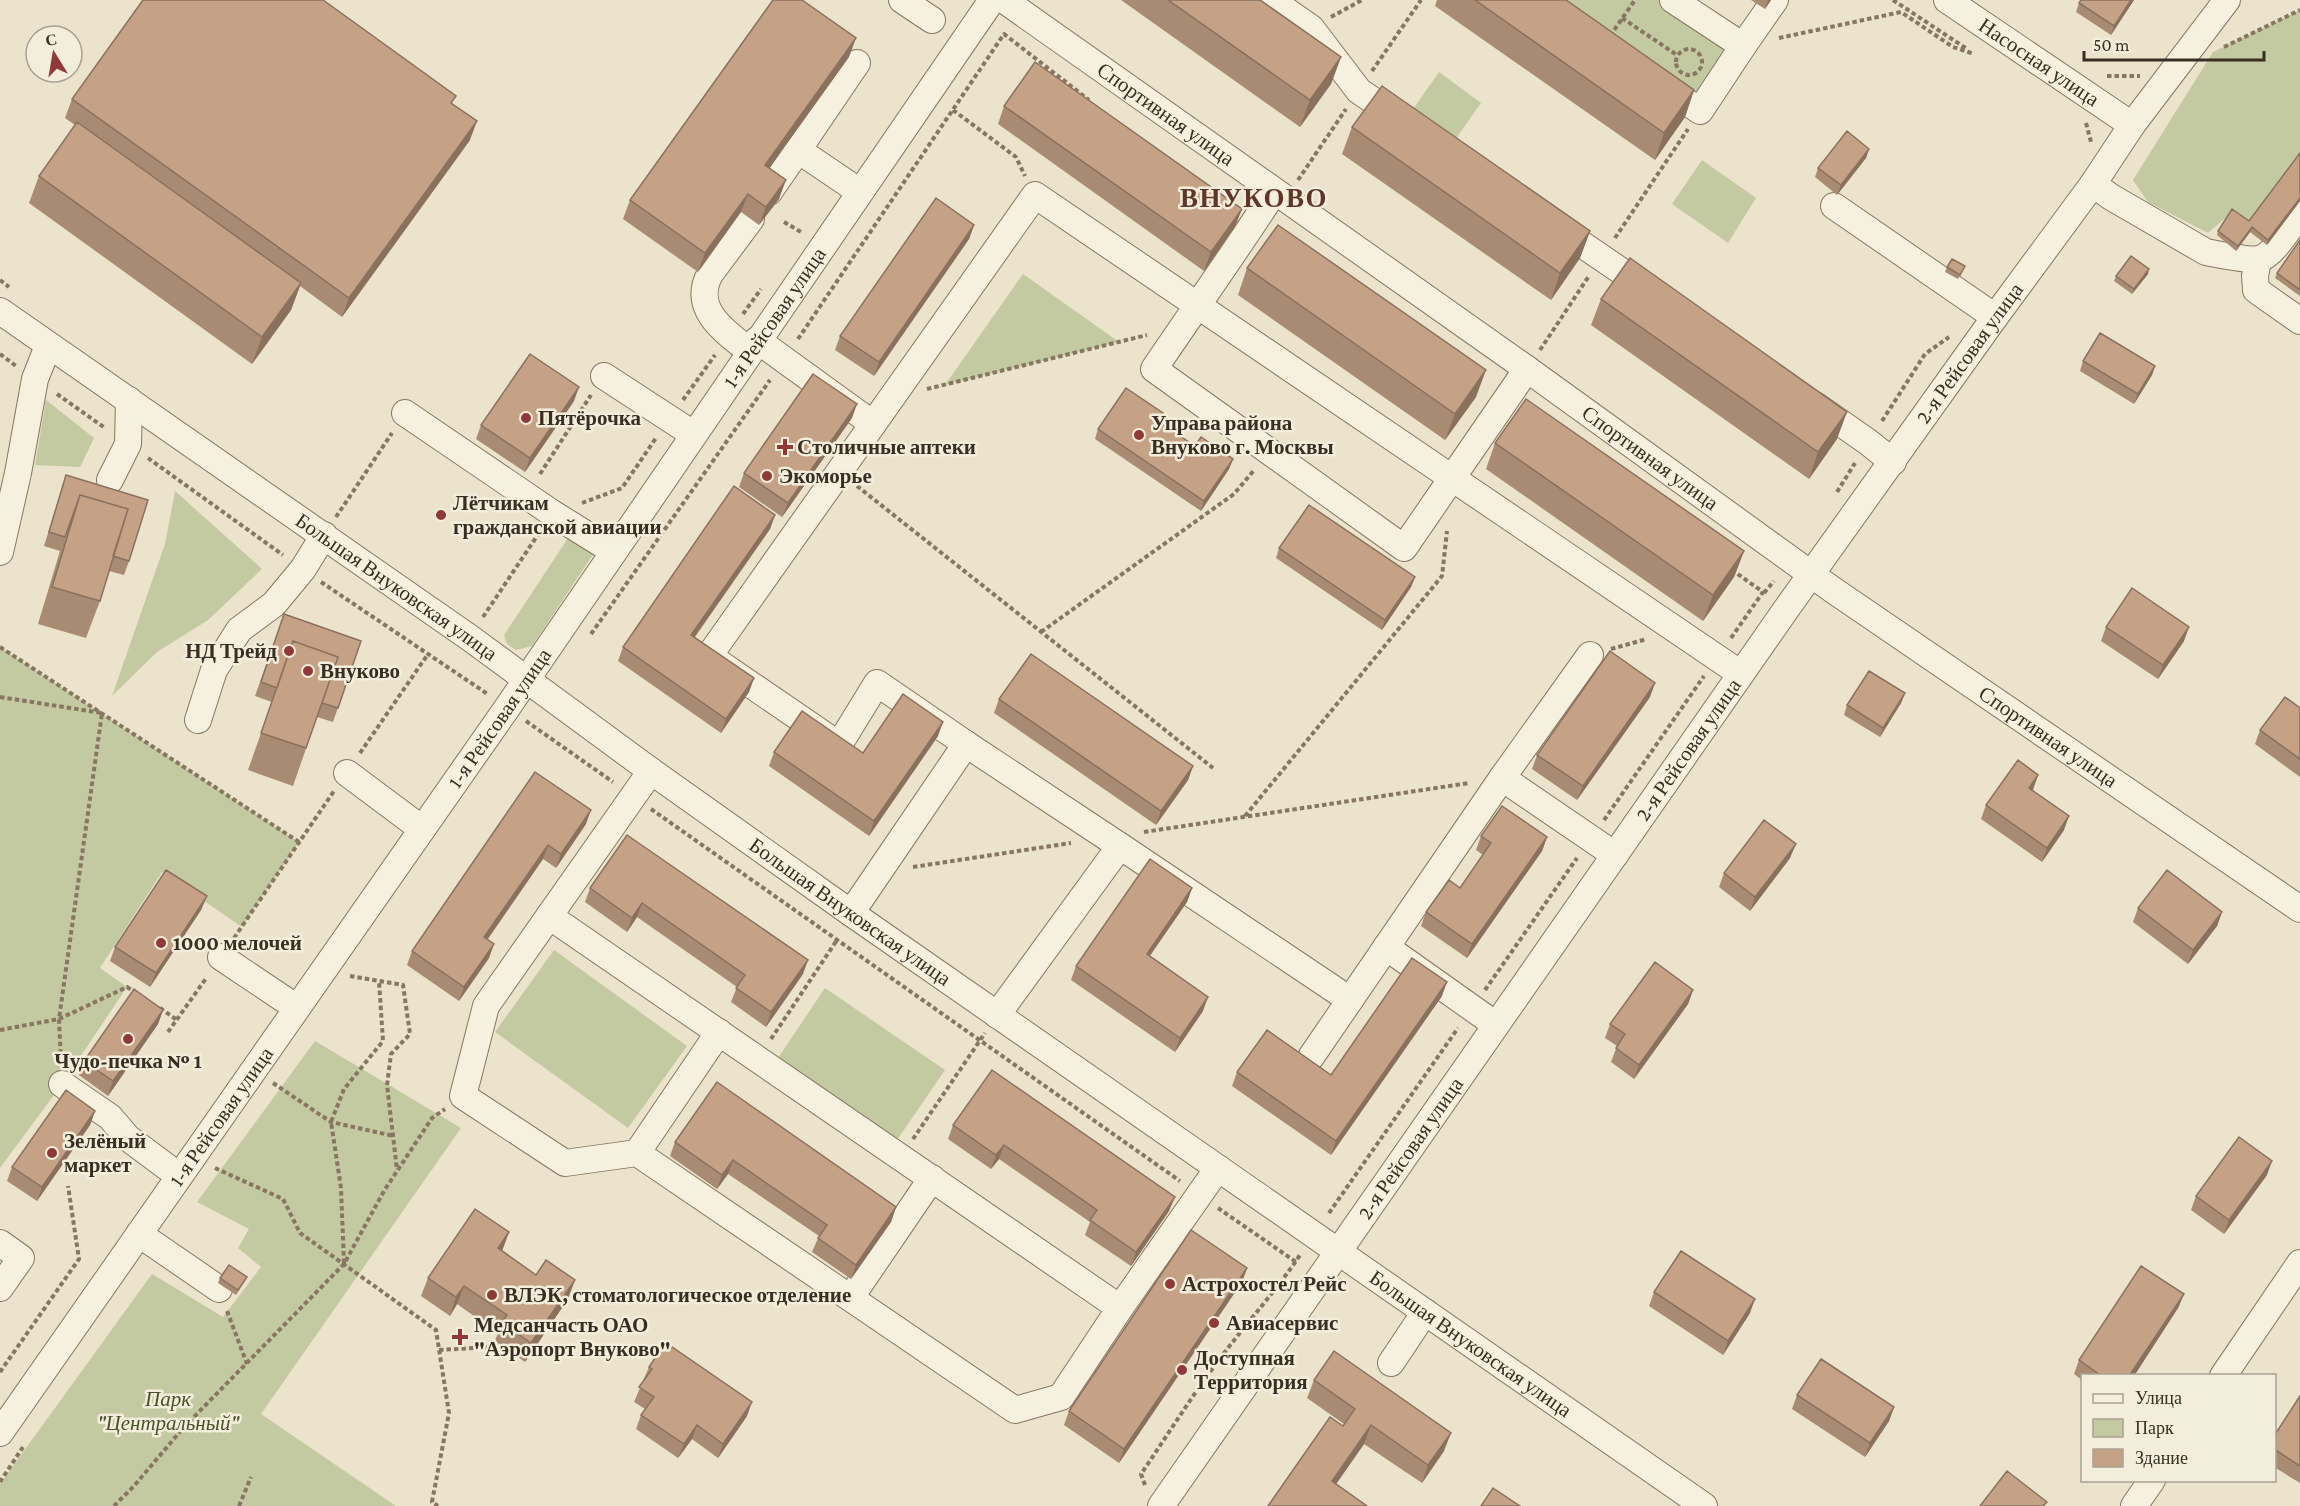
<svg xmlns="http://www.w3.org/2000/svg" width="2300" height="1506" font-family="'Crimson Pro',serif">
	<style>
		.green { fill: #c3c9a1 }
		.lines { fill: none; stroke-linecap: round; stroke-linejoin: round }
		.minor-casing { stroke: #877661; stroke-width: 28 }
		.path { stroke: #877661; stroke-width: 4; stroke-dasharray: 4.5 3; stroke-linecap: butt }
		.minor { stroke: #f6f0df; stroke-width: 26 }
		.wall { fill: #a98b73 }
		.shaded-wall { fill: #8a715e }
		.building { fill: #c5a286; stroke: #8a715e; stroke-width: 1.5 }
		.poi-dot { fill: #903938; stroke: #f3eddb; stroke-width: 2 }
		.labels { text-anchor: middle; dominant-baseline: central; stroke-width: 5; stroke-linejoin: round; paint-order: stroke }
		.street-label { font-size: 21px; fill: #392e23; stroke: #f3eddb }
		.poi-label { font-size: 21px; font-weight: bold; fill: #392e23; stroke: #f3eddb; text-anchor: start }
		.park-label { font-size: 21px; font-style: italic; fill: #48532c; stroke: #f3eddb }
		.district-label { font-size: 27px; font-weight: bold; letter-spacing: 1.5px; fill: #613527; stroke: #f3eddb }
	</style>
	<rect width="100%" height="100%" fill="#ebe3cc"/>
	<path class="green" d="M1535,0H1673L1743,46L1700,111Z
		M2300,10V156L2247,226L2230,214L2208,233L2148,202L2133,180L2213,52Z
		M1439,72L1481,103L1448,150L1404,122Z
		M1702,160L1756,198L1728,243L1672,204Z
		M1023,274L1119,342L945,385Z
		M46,400L94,438L80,467L35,465Z
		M175,491L262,569L208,620L157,652L112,696L165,544Z
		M576,526L596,550L532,646L516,650L507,644L504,635Z
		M0,647L299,842L242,927L162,872L100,968L127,987L62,1084L0,1168Z
		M554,950L687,1046L628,1128L495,1032Z
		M825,988L945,1070L897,1140L778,1058Z
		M315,1041L461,1128L261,1414L396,1506H0V1484L152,1274L223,1317L261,1267L238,1248L249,1229L197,1202Z"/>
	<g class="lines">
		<defs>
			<g id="minor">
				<path d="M902,0L932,20"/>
				<path id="s1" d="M1004,0L1527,369L1833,590L2300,909"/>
				<path d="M1271,0L1311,28L1359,91L1399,118"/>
				<path id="s2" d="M1947,0L2132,125"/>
				<path d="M1743,46L1775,0"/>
				<path d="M1660,84L1700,111L1743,46L1673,0"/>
				<path d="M798,150L857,63"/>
				<path d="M2093,184L2111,197L2206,252C2217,254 2250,261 2259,259C2273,256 2291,225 2300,214"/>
				<path d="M769,192L798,150L860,192"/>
				<path d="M1834,206L1995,317"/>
				<path d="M1555,226L1649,290"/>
				<path d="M2258,260L2255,276L2256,290L2300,321"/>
				<path id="s3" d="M0,311L470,638L651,771L851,913L1704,1506"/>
				<path d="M757,340L873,424"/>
				<path d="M750,351C725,332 691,309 710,274L751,219"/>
				<path d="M1527,369L1452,478L1741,674"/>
				<path d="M604,376L693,434"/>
				<path d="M1815,405L1868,442L1893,462"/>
				<path d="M405,413L552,513L613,551"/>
				<path d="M110,480L128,444L129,400"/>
				<path d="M0,552L18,473L35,379L48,346"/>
				<path d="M198,720L214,670L239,630L274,604L303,569L324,535"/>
				<path d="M966,744L877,683L839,745L709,656L1035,195L1452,478L1404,548L1154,369C1194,310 1235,252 1274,192"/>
				<path d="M651,771L486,1006L463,1096L565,1163L637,1153L1015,1410L1061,1397L1120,1308L1218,1168"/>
				<path d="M347,773L422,829"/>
				<path d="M1502,778L1615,855"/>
				<path d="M1120,846L1350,1000"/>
				<path d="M851,913L966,744L1120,846L997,1015"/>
				<path d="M549,916L1120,1308"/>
				<path d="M1386,947L1496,1025"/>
				<path d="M221,957L297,1008"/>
				<path d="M1311,1057L1502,778L1590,655"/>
				<path d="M62,1084L110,1117L128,1138L179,1176"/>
				<path d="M637,1153L719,1032"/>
				<path d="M139,1234L219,1289"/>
				<path d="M0,1243L21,1258L0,1288"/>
				<path d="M851,1297L932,1178"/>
				<path d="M1391,1363L1425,1312"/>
				<path d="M2223,1376L2300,1263"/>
				<path id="s4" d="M0,1433L507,708L992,0"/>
				<path id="s5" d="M1161,1506L1787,608L1995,317L2093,184L2132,125L2227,0"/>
				<path d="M2134,1506L2152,1480"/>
			</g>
		</defs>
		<use href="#minor" class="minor-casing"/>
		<path class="path" d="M1893,0L1967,49
			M1331,17L1362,0
			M1622,18L1677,55
			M1610,36L1635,0
			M1779,38L1901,12L1953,47L1974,54
			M2224,47L2300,10
			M1676 62a13 13 0 1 1 26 0a13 13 0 1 1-26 0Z
			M1372,71L1421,0
			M2107,76H2140
			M953,110L1016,157L1025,176
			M2086,123L2091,142
			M1298,180L1346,109
			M784,222L801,232
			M1615,238L1688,129
			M0,280L9,287
			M743,314L761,289
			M798,339L1004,34L1089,100
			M1540,350L1589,276
			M0,354L16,366
			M927,389L1147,335
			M57,394L105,428
			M683,400L715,355
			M1882,421L1925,354L1949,337
			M148,458L283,555
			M540,474L591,395
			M857,486L1213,768
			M1837,492L1855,463
			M582,503L622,488L656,438
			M336,517L392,433
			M321,582L489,695
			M1764,593L1774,581
			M483,617L539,533
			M1041,632L1234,494L1255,469
			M591,634L770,380
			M1731,638L1763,592L1732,570
			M0,647L299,842
			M1611,649L1647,639
			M0,697L102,713L59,1019L61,1062
			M526,721L613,782
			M360,753L428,654
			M651,809L1180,1181
			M1245,816L1442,576L1447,531
			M1604,820L1704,676
			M1144,832L1469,783
			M913,867L1071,843
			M234,938L334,791
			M350,976L403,985L410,1034L391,1054L387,1085L397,1170
			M1485,990L1577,858
			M160,1008L177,1020
			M0,1030L59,1019L127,987L136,993
			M168,1032L207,977
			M771,1039L837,940
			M273,1083L331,1122L394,1136
			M913,1139L985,1033
			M215,1168L283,1199L300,1233L436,1330L449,1413L432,1502L438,1506
			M1218,1208L1296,1262
			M1329,1213L1458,1028
			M344,1263L341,1188L331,1122L344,1089L383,1041L379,981
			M227,1311L247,1364
			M439,1350L491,1347
			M0,1372L79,1259L68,1186
			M0,1482L23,1447
			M1145,1485L1141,1474C1165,1439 1188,1402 1213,1368C1241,1329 1274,1294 1300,1255
			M114,1506L134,1486L184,1427L344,1264L384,1191L432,1118L445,1109
			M239,1506L251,1477"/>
		<use href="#minor" class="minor"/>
	</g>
	<path class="wall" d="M1121,0H1260L1341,57L1331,84L1300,127Z
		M1437,0H1566L1694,90L1685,117L1655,160L1435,6Z
		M1751,0H1771L1765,9Z
		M2134,0L2111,35L2076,12L2079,3Z
		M849,57L769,168L779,199L759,225L741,212L698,272L623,219L630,200Z
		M72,99L453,104L470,140L342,317L300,286L291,310L252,364L29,203L39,176L75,125L65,118Z
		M1004,106L1235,227L1204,271L998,124Z
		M1352,127L1590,231L1580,258L1551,300L1342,154Z
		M1869,149L1866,158L1837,195L1815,177L1818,168Z
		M2300,201L2267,245L2250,232L2236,251L2217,235L2218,231L2249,221Z
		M974,225L969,239L874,376L835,350L840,336Z
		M2300,240V296L2275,278L2277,273Z
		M1947,267L1963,271L1958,279L1945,272Z
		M1247,268L1476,397L1445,440L1238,295Z
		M2148,274L2132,294L2114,281L2116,276Z
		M1601,299L1837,439L1809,479L1591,325Z
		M2083,361L2155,366L2152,375L2134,404L2080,371Z
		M574,401L525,472L476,439L481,425Z
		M1163,413L1160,423L1195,446L1233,459L1229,469L1201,511L1095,439L1098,429Z
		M852,418L782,517L739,487L744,473Z
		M1495,443L1744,551L1734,577L1703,621L1486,469Z
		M66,475L129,561L124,575L109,571L100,601L86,638L38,624L60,551L44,546Z
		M775,515L770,529L695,637L754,678L749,692L721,733L618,661L623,647Z
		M1279,548L1415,577L1411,587L1382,630L1276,558Z
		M284,614L361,641L333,722L317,717L293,786L248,770L272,702L255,696Z
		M2106,627L2184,641L2158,679L2101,641Z
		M1905,693L1901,703L1880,737L1844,715L1847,705Z
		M1650,697L1577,800L1532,769L1537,755Z
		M999,699L1193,766L1188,780L1156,825L994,713Z
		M2300,708V777L2255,744L2260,730Z
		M938,736L869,836L769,766L774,752L863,753Z
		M535,772L586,824L556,868L543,859L488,939L489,958L459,1001L407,965L412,951Z
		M2038,775L2033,790L2064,830L2042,862L1981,819L1986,805Z
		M627,835L803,974L766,1027L731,1002L737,987L637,917L627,932L585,902L590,888Z
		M1481,836L1547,837L1542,851L1467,958L1421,926L1426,912L1460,888L1483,855L1476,850Z
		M1790,858L1750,911L1719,887L1724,873Z
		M1192,888L1187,902L1150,956L1203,1011L1175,1052L1071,980L1076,966Z
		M207,896L201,910L150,987L110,961L115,947Z
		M2138,908L2222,912L2217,926L2188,964L2133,922Z
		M1693,990L1688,1004L1634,1079L1611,1062L1617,1046L1605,1038L1610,1024Z
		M1442,996L1331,1155L1232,1086L1237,1072L1331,1075Z
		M163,1010L158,1024L108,1096L79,1075L84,1061Z
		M95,1111L90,1125L37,1201L7,1181L12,1167Z
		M953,1125L1169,1211L1131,1266L1085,1235L1090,1222L999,1159L991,1169L948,1139Z
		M675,1142L896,1207L891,1222L851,1279L812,1252L819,1236L728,1174L717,1189L670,1156Z
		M2267,1175L2224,1234L2191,1210L2196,1196Z
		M509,1232L502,1251L568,1299L525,1362L495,1341L498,1333L457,1304L450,1316L421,1296L428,1278Z
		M1247,1268L1242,1282L1119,1463L1064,1425L1069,1411Z
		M220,1278L245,1281L236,1295L218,1283Z
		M1654,1292L1750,1313L1723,1355L1649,1306Z
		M2184,1294L2178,1308L2134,1376H2082V1380L2074,1374L2079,1360Z
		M649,1367L747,1416L718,1458L692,1439L678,1458L636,1429L641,1415L645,1409L634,1402Z
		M1314,1380L1444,1451L1422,1483L1364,1444L1336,1484L1268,1506L1344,1424L1307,1398Z
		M1797,1395L1894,1407L1889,1421L1865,1457L1792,1409Z
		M2300,1396V1483L2274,1467V1436Z"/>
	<path class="shaded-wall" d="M1768,0H1771L1765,9Z
		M2131,0H2134L2111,35L2114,26Z
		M856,38L849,57L758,184L765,165Z
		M1341,57L1331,84L1300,127L1310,100Z
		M1694,90L1685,117L1655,160L1664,133Z
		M477,121L470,140L342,317L349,298Z
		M1869,149L1866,158L1837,195L1841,185Z
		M786,180L779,199L759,225L766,207Z
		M748,194L741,212L698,272L705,253Z
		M2300,198V201L2267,245L2268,240Z
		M1242,209L1235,227L1204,271L1211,252Z
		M974,225L969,239L874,376L879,362Z
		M2252,227L2250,232L2236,251L2238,246Z
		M1590,231L1580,258L1551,300L1560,273Z
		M2149,269L2148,274L2132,294L2134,289Z
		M301,283L291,310L252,364L262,337Z
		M2155,366L2152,375L2134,404L2138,394Z
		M1486,370L1476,397L1445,440L1455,414Z
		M579,387L574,401L525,472L530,458Z
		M857,404L852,418L782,517L788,503Z
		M1847,412L1837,439L1809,479L1818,452Z
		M1233,459L1229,469L1201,511L1204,501Z
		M775,515L770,529L686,649L691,635Z
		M1744,551L1734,577L1703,621L1713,595Z
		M1415,577L1411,587L1382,630L1385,620Z
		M2189,627L2184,641L2158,679L2163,665Z
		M754,678L749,692L721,733L726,719Z
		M1655,683L1650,697L1577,800L1583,786Z
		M1905,693L1901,703L1880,737L1883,728Z
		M943,722L938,736L869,836L874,821Z
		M1193,766L1188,780L1156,825L1161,811Z
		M2038,775L2033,789L2024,802L2029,788Z
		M591,810L586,824L556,868L561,854Z
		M2069,816L2064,830L2042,862L2047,848Z
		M1547,837L1542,851L1467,958L1472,944Z
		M1796,844L1790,858L1750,911L1755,897Z
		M548,845L543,859L479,951L484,937Z
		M1192,888L1187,902L1141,968L1147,954Z
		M207,896L201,910L150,987L156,973Z
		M642,903L637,917L627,932L632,918Z
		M2222,912L2217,926L2188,964L2193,950Z
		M494,944L489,958L459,1001L464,987Z
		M808,960L803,974L766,1027L771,1012Z
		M1447,982L1442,996L1331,1155L1336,1141Z
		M1693,990L1688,1004L1634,1079L1639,1065Z
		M1208,997L1203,1011L1175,1052L1180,1038Z
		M163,1010L158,1024L108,1096L113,1081Z
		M95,1111L90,1125L37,1201L42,1187Z
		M1004,1145L999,1159L991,1169L996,1155Z
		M733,1160L728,1174L717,1189L722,1175Z
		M2272,1161L2267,1175L2224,1234L2229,1220Z
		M1175,1197L1169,1211L1131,1266L1136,1252Z
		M896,1207L891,1222L851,1279L856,1265Z
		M509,1232L502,1251L498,1248Z
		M1247,1268L1242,1282L1119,1463L1124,1449Z
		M575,1280L568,1299L525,1362L531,1343Z
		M464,1286L457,1304L450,1316L456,1297Z
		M2184,1294L2178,1308L2134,1376H2129Z
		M1755,1299L1750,1313L1723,1355L1728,1341Z
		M752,1402L747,1416L718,1458L723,1444Z
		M1894,1407L1889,1421L1865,1457L1870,1443Z
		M697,1425L692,1439L678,1458L684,1444Z
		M1371,1425L1364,1444L1325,1500L1332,1481Z
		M1451,1433L1444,1451L1422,1483L1428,1465Z"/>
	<path class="building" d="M143,0H323L456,96L451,103L477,121L349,298L72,99Z
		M773,0H802L856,38L765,165L786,180L766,207L748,194L705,253L630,200Z
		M1168,0H1260L1341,57L1310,100Z
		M1475,0H1566L1694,90L1664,133Z
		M2081,0H2131L2114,26L2079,3Z
		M1035,62L1242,209L1211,252L1004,106Z
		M1382,86L1590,231L1560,273L1352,127Z
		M77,122L301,283L262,337L39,176Z
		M1847,131L1869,149L1841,185L1818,168Z
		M2300,153V198L2268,240L2252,227L2238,246L2218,231L2232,209L2249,221Z
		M936,198L974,225L879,362L840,336Z
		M1278,225L1486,370L1455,414L1247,268Z
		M2300,240V290L2277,273Z
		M2131,256L2149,269L2134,289L2116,276Z
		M1630,258L1847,412L1818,452L1601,299Z
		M1952,259L1965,266L1960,275L1947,267Z
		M2100,333L2155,366L2138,394L2083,361Z
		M530,354L579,387L530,458L481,425Z
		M813,374L857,404L788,503L744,473Z
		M1126,388L1163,413L1158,421L1195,446L1201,437L1233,459L1204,501L1098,429Z
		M1526,399L1744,551L1713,595L1495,443Z
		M66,475L148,500L129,561L113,556L128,509L80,495L65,537L49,532Z
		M734,486L775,515L691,635L754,678L726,719L623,647Z
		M80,495L128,509L100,601L52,587Z
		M1309,505L1415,577L1385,620L1279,548Z
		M2132,588L2189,627L2163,665L2106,627Z
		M284,614L361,641L338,708L322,703L338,657L293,641L277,688L261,682Z
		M293,641L338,657L306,748L261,733Z
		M1610,651L1655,683L1583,786L1537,755Z
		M1031,654L1193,766L1161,811L999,699Z
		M1869,671L1905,693L1883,728L1847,705Z
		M903,694L943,722L874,821L774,752L802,711L863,753Z
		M2285,697L2300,708V759L2260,730Z
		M2018,760L2038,775L2029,788L2069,816L2047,848L1986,805Z
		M535,772L591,810L561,854L548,845L484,937L494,944L464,987L412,951Z
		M1502,806L1547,837L1472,944L1426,912L1449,880L1460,888L1491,843L1481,836Z
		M1764,820L1796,844L1755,897L1724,873Z
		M627,835L808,960L771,1012L736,988L745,975L642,903L632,918L590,888Z
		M1150,859L1192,888L1147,954L1208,997L1180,1038L1076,966Z
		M166,870L207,896L156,973L115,947Z
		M2167,870L2222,912L2193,950L2138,908Z
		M1412,958L1447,982L1336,1141L1237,1072L1267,1030L1331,1075Z
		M1655,962L1693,990L1639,1065L1616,1048L1625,1034L1610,1024Z
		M134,989L163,1010L113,1081L84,1061Z
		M992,1070L1175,1197L1136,1252L1090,1220L1097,1210L1004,1145L996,1155L953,1125Z
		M717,1082L896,1207L856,1265L818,1238L827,1225L733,1160L722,1175L675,1142Z
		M66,1090L95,1111L42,1187L12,1167Z
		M2239,1137L2272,1161L2229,1220L2196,1196Z
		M475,1209L509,1232L498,1248L536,1275L546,1260L575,1280L531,1343L502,1323L507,1315L464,1286L456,1297L428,1278Z
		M1191,1230L1247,1268L1124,1449L1069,1411Z
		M1681,1251L1755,1299L1728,1341L1654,1292Z
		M229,1265L247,1277L238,1290L220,1278Z
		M2141,1266L2184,1294L2129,1376H2102L2079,1360Z
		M663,1346L669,1350L672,1347L752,1402L723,1444L697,1425L684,1444L641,1415L654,1397L639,1387L652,1369L649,1367Z
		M1334,1351L1451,1433L1428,1465L1371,1425L1332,1481L1367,1506H1268L1330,1417L1343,1426L1355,1409L1314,1380Z
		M1821,1359L1894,1407L1870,1443L1797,1395Z
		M2300,1396V1466L2274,1449V1436Z
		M2007,1471L2047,1502L2043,1506H1980Z
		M1493,1488L1520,1506H1481Z"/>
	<g class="poi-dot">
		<circle cx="526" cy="418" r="6"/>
		<circle cx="1139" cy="435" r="6"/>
		<path d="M782 438h6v6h6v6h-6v6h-6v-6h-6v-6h6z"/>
		<circle cx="767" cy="476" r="6"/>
		<circle cx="441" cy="515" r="6"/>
		<circle cx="289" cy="651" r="6"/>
		<circle cx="308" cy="671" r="6"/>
		<circle cx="161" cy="943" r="6"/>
		<circle cx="128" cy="1039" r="6"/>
		<circle cx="52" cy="1153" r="6"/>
		<circle cx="1170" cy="1284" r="6"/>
		<circle cx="492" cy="1295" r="6"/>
		<circle cx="1214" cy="1323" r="6"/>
		<path d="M457 1328h6v6h6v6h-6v6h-6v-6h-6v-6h6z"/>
		<circle cx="1182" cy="1370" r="6"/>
	</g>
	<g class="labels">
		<g class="street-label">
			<text stroke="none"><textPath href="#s2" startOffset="111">Насосная улица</textPath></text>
			<text stroke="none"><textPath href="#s1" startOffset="198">Спортивная улица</textPath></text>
			<text stroke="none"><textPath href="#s4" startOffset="1358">1-я Рейсовая улица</textPath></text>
			<text stroke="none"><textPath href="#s5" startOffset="1408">2-я Рейсовая улица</textPath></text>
			<text stroke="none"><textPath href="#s1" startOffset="792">Спортивная улица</textPath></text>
			<text stroke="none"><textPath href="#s3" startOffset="483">Большая Внуковская улица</textPath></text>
			<text stroke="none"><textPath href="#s4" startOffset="872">1-я Рейсовая улица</textPath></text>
			<text stroke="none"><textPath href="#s1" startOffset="1278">Спортивная улица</textPath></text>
			<text stroke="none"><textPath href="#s5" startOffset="922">2-я Рейсовая улица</textPath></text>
			<text stroke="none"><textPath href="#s3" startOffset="1041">Большая Внуковская улица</textPath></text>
			<text stroke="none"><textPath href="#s4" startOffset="386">1-я Рейсовая улица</textPath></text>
			<text stroke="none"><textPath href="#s5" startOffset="436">2-я Рейсовая улица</textPath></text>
			<text stroke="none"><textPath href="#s3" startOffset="1797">Большая Внуковская улица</textPath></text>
		</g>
		<g class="poi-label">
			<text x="538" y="418">Пятёрочка</text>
			<text x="1151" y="423">Управа района<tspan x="1151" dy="24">Внуково г. Москвы</tspan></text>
			<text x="797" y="447">Столичные аптеки</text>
			<text x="779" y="476">Экоморье</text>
			<text x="453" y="503">Лётчикам<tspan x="453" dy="24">гражданской авиации</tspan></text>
			<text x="277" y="651" text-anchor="end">НД Трейд</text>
			<text x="320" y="671">Внуково</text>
			<text x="173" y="943">1000 мелочей</text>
			<text x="128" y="1061" text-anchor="middle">Чудо-печка № 1</text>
			<text x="64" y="1141">Зелёный<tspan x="64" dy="24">маркет</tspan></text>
			<text x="1182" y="1284">Астрохостел Рейс</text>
			<text x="504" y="1295">ВЛЭК, стоматологическое отделение</text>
			<text x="1226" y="1323">Авиасервис</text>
			<text x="474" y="1325">Медсанчасть ОАО<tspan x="474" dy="24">"Аэропорт Внуково"</tspan></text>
			<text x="1194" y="1358">Доступная<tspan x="1194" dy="24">Территория</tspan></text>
		</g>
		<g class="park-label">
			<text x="168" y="1399">Парк<tspan x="168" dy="24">"Центральный"</tspan></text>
		</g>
		<g class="district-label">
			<text x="1254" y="198">ВНУКОВО</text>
		</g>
	</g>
	<rect x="2081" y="1374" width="195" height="108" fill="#f3eddb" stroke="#a9a191" stroke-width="1.5"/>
	<rect x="2093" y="1394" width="30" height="9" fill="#f6f0df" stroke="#a9a191" stroke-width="1.5"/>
	<text x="2135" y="1404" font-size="18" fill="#392e23">Улица</text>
	<rect x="2093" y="1419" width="30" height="18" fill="#c3c9a1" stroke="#a9a191" stroke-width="1.5"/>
	<text x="2135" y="1434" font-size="18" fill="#392e23">Парк</text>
	<rect x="2093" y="1449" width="30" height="18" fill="#c5a286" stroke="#a9a191" stroke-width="1.5"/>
	<text x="2135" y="1464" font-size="18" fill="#392e23">Здание</text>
	<g transform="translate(54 54) rotate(349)"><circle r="28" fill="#f3eddb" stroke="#a9a191" stroke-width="1.5"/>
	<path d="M0-4.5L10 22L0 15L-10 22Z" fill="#903938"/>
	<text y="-9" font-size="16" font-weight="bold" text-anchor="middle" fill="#392e23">С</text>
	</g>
	<path d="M2084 51v9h180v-9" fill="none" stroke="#392e23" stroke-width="3"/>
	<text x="2093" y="51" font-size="18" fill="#392e23" stroke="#f3eddb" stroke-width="4.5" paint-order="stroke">50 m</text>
</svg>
